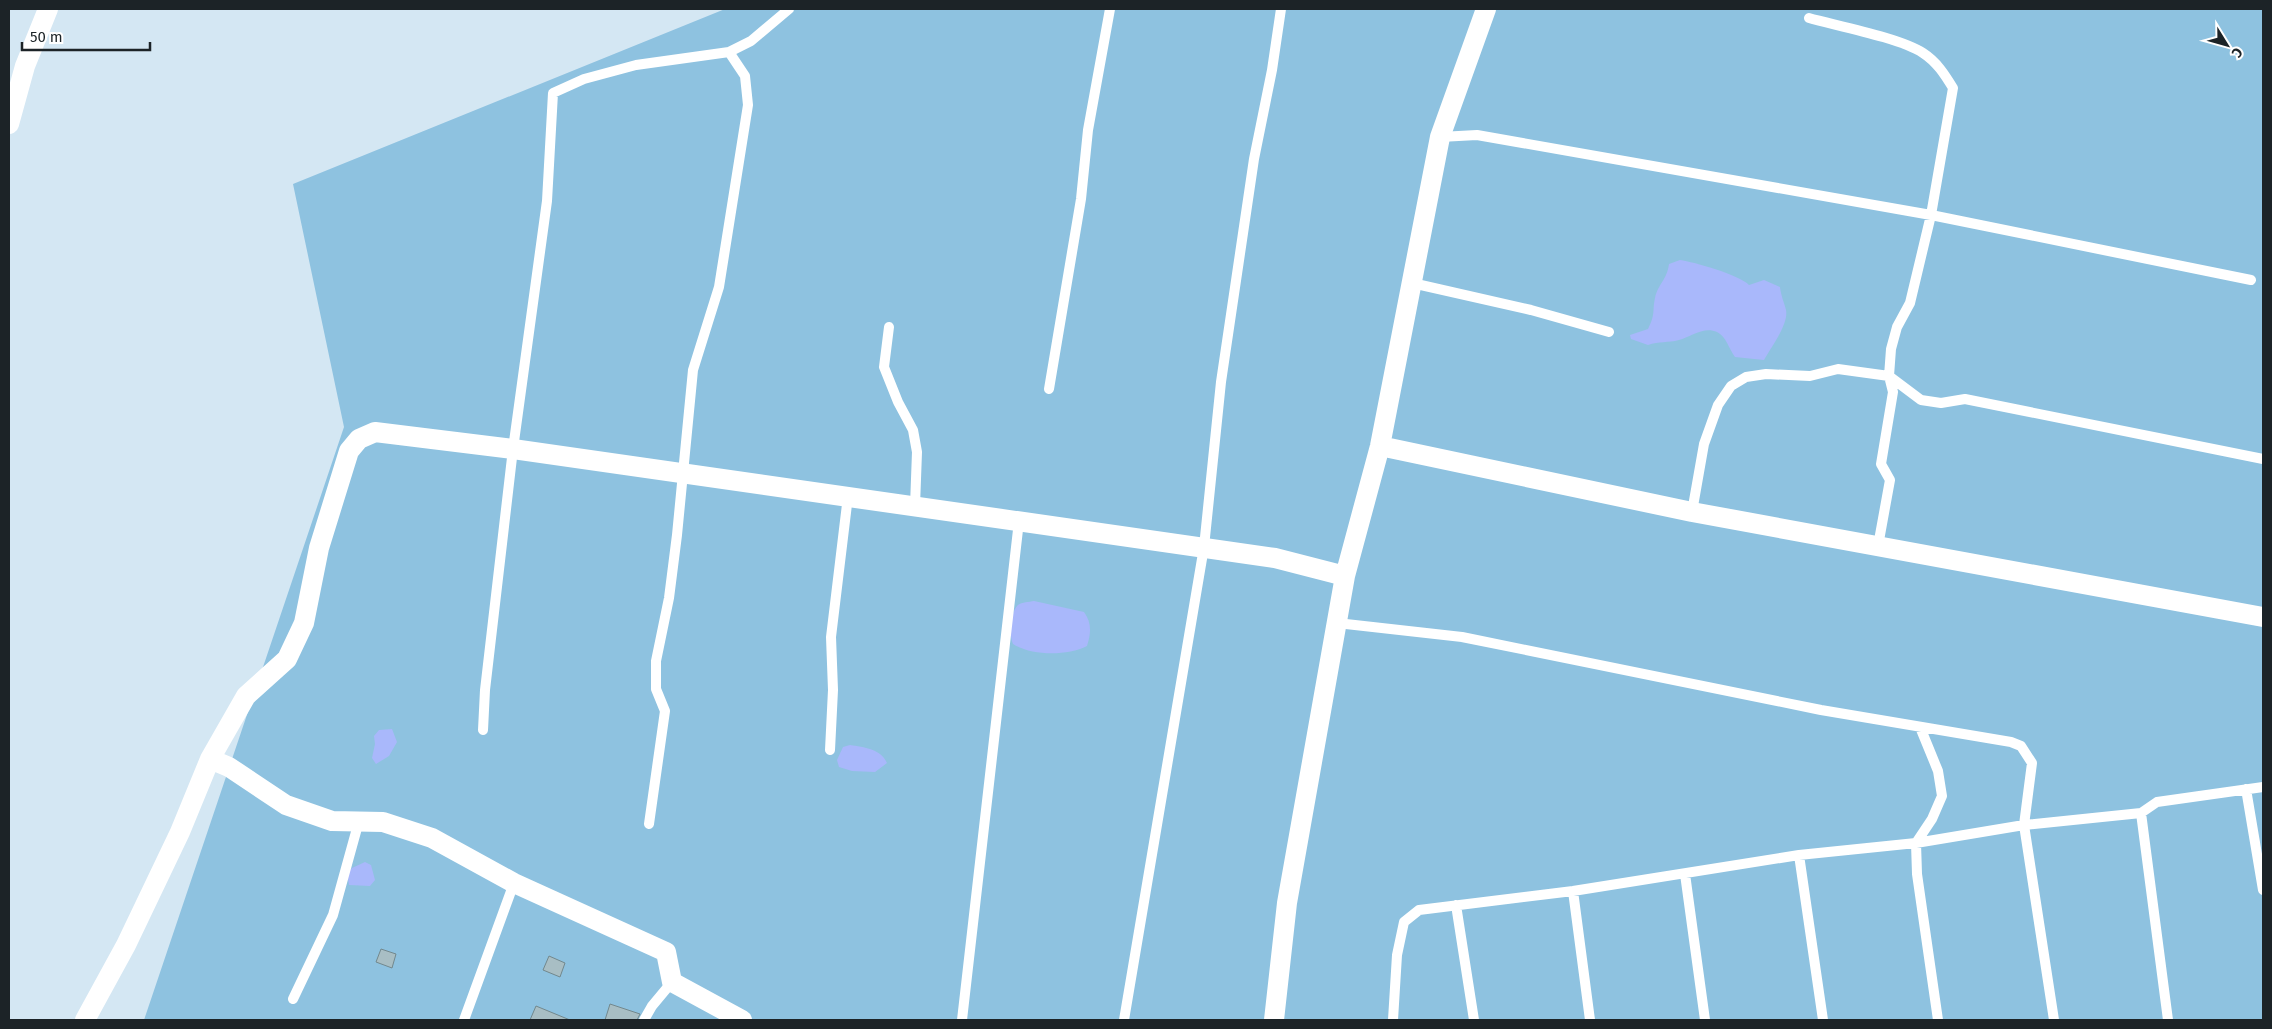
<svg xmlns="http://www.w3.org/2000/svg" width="2272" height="1029" font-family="'Fira Sans',sans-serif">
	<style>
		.green { fill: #8ec2e0 }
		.water { fill: #a9b8fb }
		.building { fill: #a8bec4; stroke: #72888d }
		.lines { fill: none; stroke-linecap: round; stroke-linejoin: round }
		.lane { stroke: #fff; stroke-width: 10 }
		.street { stroke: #fff; stroke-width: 20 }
	</style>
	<rect width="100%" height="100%" fill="#d4e7f3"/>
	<path class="green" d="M725,9H2263V1020H144L344,427L293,184Z"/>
	<path class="water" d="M1680,260C1694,262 1740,275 1749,285L1764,280L1780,287C1781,296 1784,302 1786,310C1789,324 1770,349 1764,360L1735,357C1729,349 1726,336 1717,332C1704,326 1690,337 1679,340C1668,343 1659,341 1648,345L1631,339L1630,335L1648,329C1656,313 1652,312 1655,298C1658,284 1667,280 1669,264Z
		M1034,601L1084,612C1092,623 1091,633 1087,646C1067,656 1032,656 1013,644C1009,636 1010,612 1018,605C1022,602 1029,602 1034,601Z
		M392,729L397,742L389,756L376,764L372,758L375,744L374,736L379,730Z
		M850,745C864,747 881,749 887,763L875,772L852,771L839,767L837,760L843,747Z
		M365,862L371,865L375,880L370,886L349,885L347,873L352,868Z"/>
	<path class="building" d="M381,949L396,954L392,968L376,962Z
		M549,956L565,963L560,977L543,970Z
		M610,1004L640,1014L637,1020H605Z
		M536,1006L570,1020H530Z"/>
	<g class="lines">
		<path class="lane" d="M1809,18C1838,26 1900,38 1923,53C1937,62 1945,75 1953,88L1931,215L1910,303L1897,327L1891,349L1889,376L1893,392L1881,464L1890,480L1878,546
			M1440,137L1477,135L1931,215L2251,280
			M1412,283L1531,310L1609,332
			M889,327L884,367L898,402L913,430L917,452L915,506
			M1049,389L1081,199L1088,130L1110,9
			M1692,512L1704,444L1718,405L1731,386L1746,377L1766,374L1810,376L1838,369L1889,376L1921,400L1941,403L1965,399L2263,459
			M1337,623L1462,637L1821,710L2011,742L2021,746L2032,763L2024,825L2054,1020
			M1920,727L1938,771L1942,796L1932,819L1916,843L1917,874L1938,1020
			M483,730L485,690L513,449L547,201L553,93L584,79L636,65L729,52L751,41L789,9
			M830,750L833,690L831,637L848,496
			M2246,789L2263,890
			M2141,813L2168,1020
			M649,824L665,711L656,689V661L669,598L677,535L693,370L719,287L748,105L745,76L729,52
			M1799,855L1823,1020
			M1685,874L1705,1020
			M1573,891L1590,1020
			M1456,905L1474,1020
			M293,999L333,915L359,821
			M464,1020L514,883
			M644,1020L652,1006L672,982
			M962,1020L1019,521
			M1124,1020L1204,547L1221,382L1254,159L1272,70L1281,9
			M1393,1020L1397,955L1404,922L1419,910L1573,891L1799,855L1916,843L2024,825L2141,813L2157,802L2263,787"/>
		<path class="street" d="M9,124L25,66L48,9
			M1380,446L1692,512L2263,617
			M210,759L229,767L286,805L332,821L383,822L432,838L514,883L666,952L672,982L742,1020
			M85,1020L126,945L180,832L210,759L246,696L287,659L304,623L319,548L349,451L359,439L375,432L513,449L1275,558L1345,576
			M1274,1020L1287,903L1345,576L1380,446L1440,137L1486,9"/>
	</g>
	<rect width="2272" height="1029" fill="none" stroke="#1c2327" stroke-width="20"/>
	<g transform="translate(2227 45) rotate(127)" stroke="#ffffff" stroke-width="4" paint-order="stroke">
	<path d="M0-4L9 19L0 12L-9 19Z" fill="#1c2327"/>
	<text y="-8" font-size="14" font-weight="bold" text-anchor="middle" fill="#1c2327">С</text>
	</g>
	<path d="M22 42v8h128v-8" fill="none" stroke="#1c2327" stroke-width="2.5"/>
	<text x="30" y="42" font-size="15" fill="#1c2327" stroke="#ffffff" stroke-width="4" paint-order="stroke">50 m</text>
</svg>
